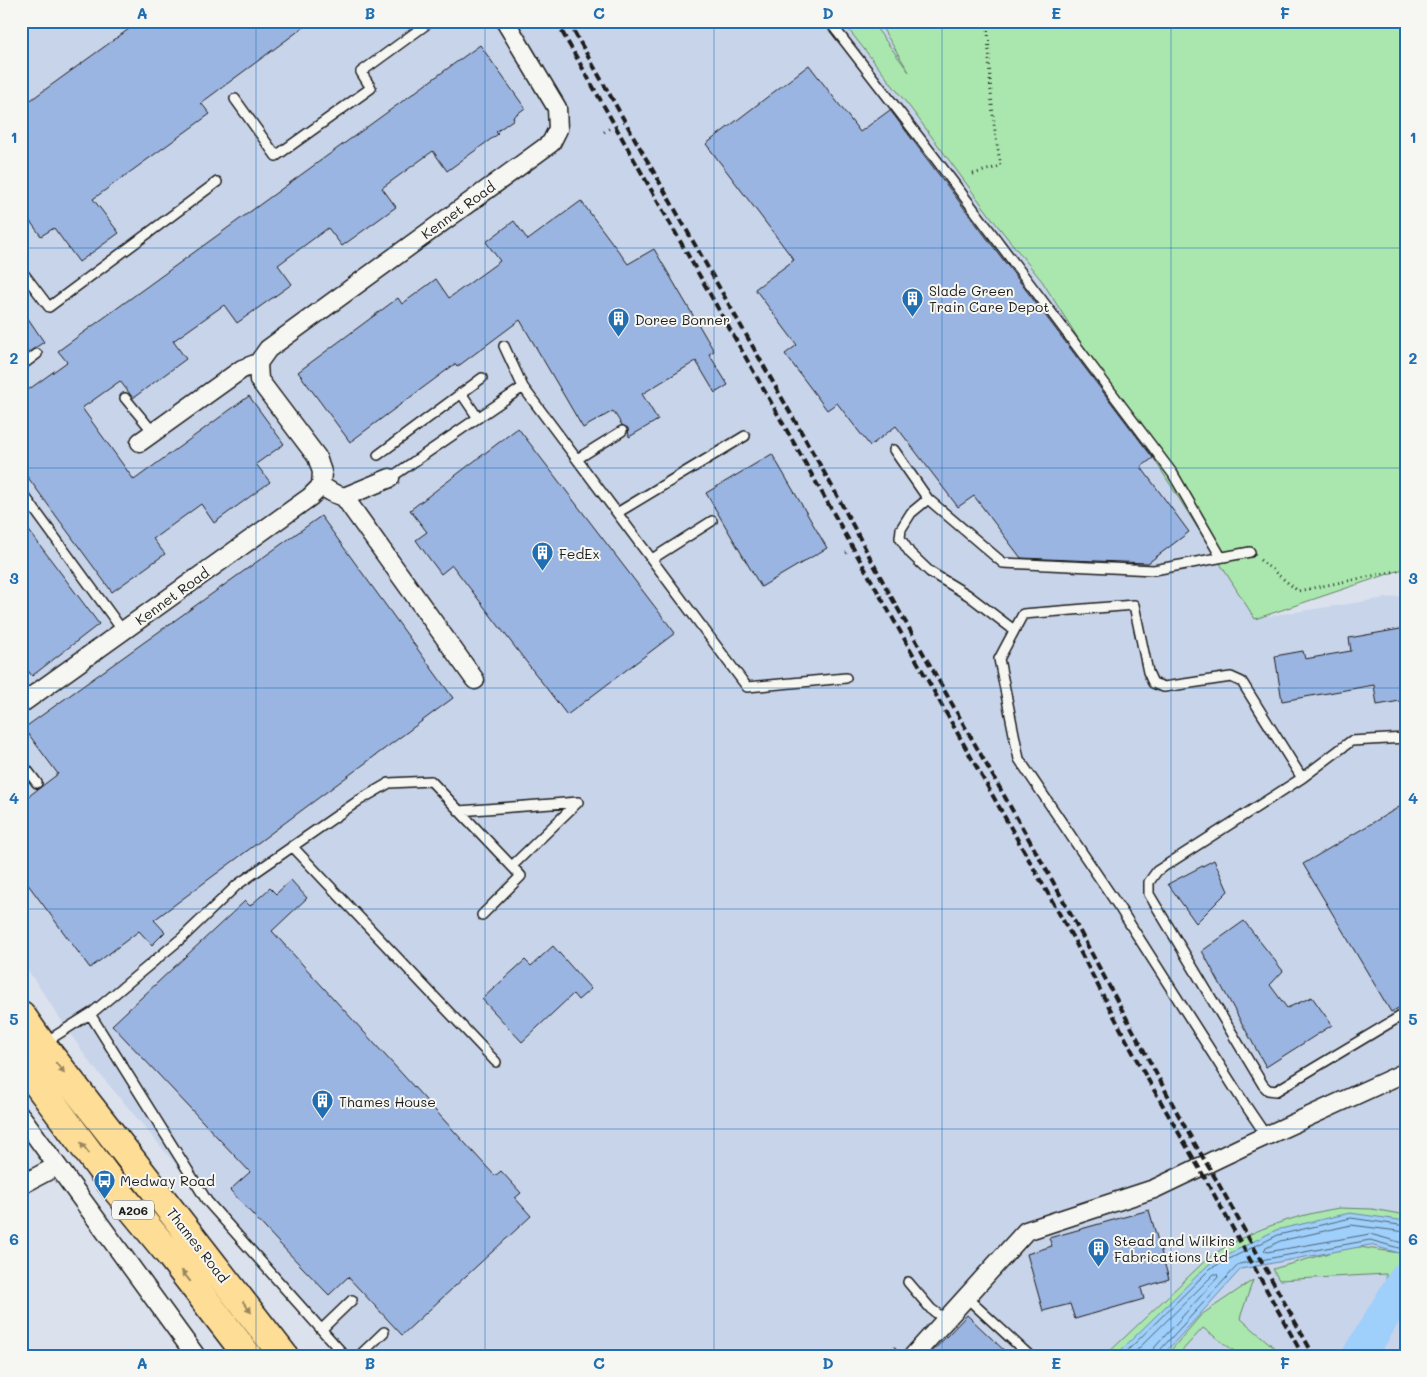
<svg xmlns="http://www.w3.org/2000/svg" width="1427" height="1377" font-family="Mali,sans-serif">
	<style>
		.built { fill: #c8d4ea }
		.green { fill: #aae7ae; stroke: #638265 }
		.water { fill: #9fcffb; stroke: #6b87a2 }
		.lines { fill: none; stroke-linecap: round; stroke-linejoin: round }
		.shore { stroke: #506475; stroke-width: 1 }
		.river { stroke: #9fcffb; stroke-width: 34 }
		.building { fill: #9bb5e2; stroke: #1c1c1c }
		.lane-casing { stroke: #1c1c1c; stroke-width: 12 }
		.street-casing { stroke: #1c1c1c; stroke-width: 21 }
		.primary-casing { stroke: #1c1c1c; stroke-width: 31 }
		.path { stroke: #1c1c1c; stroke-width: 3; stroke-dasharray: 1 4; stroke-linecap: butt }
		.lane { stroke: #f6f6f2; stroke-width: 9 }
		.street { stroke: #f6f6f2; stroke-width: 18 }
		.primary { stroke: #fedd96; stroke-width: 28 }
		.rail { stroke: #1c1c1c; stroke-width: 4; stroke-dasharray: 8 4; stroke-linecap: butt }
		.oneway { fill: #98865f }
		.grid { fill: none; stroke: #1f6fb2; stroke-width: 1; stroke-opacity: 0.55 }
		.labels { text-anchor: middle; dominant-baseline: central; stroke-width: 4; stroke-linejoin: round; paint-order: stroke }
		.shield { fill: #f6f6f2; stroke: #5d5d5c; stroke-width: 1 }
		.shield-label { font-size: 12px; font-weight: bold; fill: #1c1c1c }
		.street-label { font-size: 14px; fill: #1c1c1c; stroke: #f6f6f2 }
		.poi-label { font-size: 14px; fill: #1c1c1c; stroke: #f6f6f2; text-anchor: start }
		.neatline { fill: none; stroke: #1f6fb2; stroke-width: 2 }
		.grid-label { font-size: 16px; text-anchor: middle; font-weight: bold; fill: #1f6fb2 }
	</style>
	<rect width="100%" height="100%" fill="#dbe2ed"/>
	<filter id="ink" filterUnits="userSpaceOnUse"><feTurbulence type="fractalNoise" baseFrequency=".02" numOctaves="2"/><feDisplacementMap in="SourceGraphic" scale="10" xChannelSelector="R" yChannelSelector="G"/><feConvolveMatrix kernelMatrix="1 2 1 2 8 2 1 2 1" color-interpolation-filters="sRGB"/></filter>
	<g filter="url(#ink)">
		<path class="built" d="M21,21H878L1255,618L1406,595V1356H337L88,1060L21,960Z"/>
		<path class="green" d="M842,21H871L909,72L878,21H1406V568L1255,619L1042,281L997,225L912,110Z
			M1339,1208L1372,1209L1406,1215V1226L1273,1236L1122,1356H1105L1207,1259C1246,1231 1292,1216 1339,1208Z
			M1353,1246L1406,1254V1281L1358,1356H1344L1357,1348L1387,1300L1386,1274L1279,1280L1273,1269Z
			M1253,1280L1240,1318L1284,1356H1241L1203,1328L1177,1356H1166L1201,1315Z"/>
		<path class="water" d="M1350,1213L1406,1221V1255L1370,1245L1241,1269L1162,1356H1115L1209,1264L1276,1230Z"/>
		<g class="lines">
			<path class="shore" d="M1406,1232L1351,1225L1280,1241L1266,1248L1264,1250L1267,1252L1370,1234L1406,1244
				M1122,1356L1211,1268L1278,1235L1351,1218L1406,1226
				M1131,1356L1214,1274H1217L1218,1277L1155,1347L1152,1356
				M1159,1356L1160,1350L1239,1264L1370,1240L1406,1250"/>
			<path class="river" d="M1359,1356L1406,1278"/>
		</g>
		<path class="building" d="M140,21H312L201,103L210,114L93,199L119,233L79,262L54,228L41,236L21,209V107Z
			M480,45L525,108L513,117L514,119L496,132L498,134L447,171L433,151L382,188L396,207L342,246L328,228L278,265L292,284L237,323L224,305L173,341L186,359L133,398L120,381L82,408L134,480L249,396L284,444L256,464L270,482L214,523L201,504L153,539L165,554L112,592L21,468V395L67,362L58,351Z
			M809,65L860,132L890,110L1153,458L1141,467L1189,532L1148,563L1021,558L974,496L958,507L896,426L870,446L837,403L827,410L785,354L797,345L755,289L794,260L706,144Z
			M581,201L628,264L654,249L714,351L709,354L728,385L715,393L696,361L642,394L658,420L629,437L628,428L622,425L613,411L583,428L520,320L457,367L455,364L350,442L298,372L398,298L402,304L436,279L449,298L500,261L486,242L514,221L528,240Z
			M21,308L44,342L21,357Z
			M518,428L675,633L567,715L452,565L441,574L426,554L416,540L427,532L410,510Z
			M772,454L827,548L761,587L706,493Z
			M321,516L453,698L154,920L165,932L152,945L139,931L90,968L21,875V802L58,774L24,728Z
			M21,520L99,624L32,676L21,661Z
			M1406,628V700L1377,705L1374,685L1282,701L1275,656L1303,651L1305,659L1351,651L1349,638Z
			M1406,803V1004L1391,1012L1303,864Z
			M1214,860L1228,891L1196,923L1168,884Z
			M291,880L307,898L272,931L495,1176L501,1171L521,1193L515,1198L531,1216L402,1335L348,1277L329,1295L278,1242L230,1190L250,1172L112,1025L245,901L250,906L270,888L276,894Z
			M1244,921L1283,971L1270,985L1287,1008L1312,997L1332,1025L1266,1067L1202,951Z
			M553,946L591,989L578,1000L573,994L522,1042L482,999L525,960L531,966Z
			M1149,1210L1169,1279L1141,1288L1144,1299L1075,1319L1070,1304L1043,1311L1027,1254L1052,1246L1049,1238Z
			M967,1315L1010,1356H928Z"/>
		<g class="lines">
			<defs>
				<path id="lane" d="M829,21L935,158L1173,474L1221,557
					M235,99L276,156L371,88L361,72L431,21
					M21,270L49,307L217,182
					M504,346L523,387
					M21,366L37,354
					M461,393L478,418
					M125,398L154,433
					M894,450L928,499L1003,563L1154,570L1250,552
					M378,455L482,378
					M577,459L622,431
					M390,478L523,387L747,687L846,678
					M21,491L123,631
					M928,499L911,513L901,529L900,538L910,553L930,572L968,595L1014,630
					M617,513L745,436
					M652,559L712,521
					M1406,738L1351,741L1302,778L1157,871L1149,882V894L1263,1085L1268,1090L1276,1091L1406,1013
					M21,762L37,783
					M459,811L578,802L512,866
					M292,846L496,1062
					M90,1014L207,1201L345,1356
					M44,1043L93,1012L183,937L237,885L358,801L389,783L431,781L521,876L482,915
					M1267,1137L1244,1103L1121,910L1019,759L999,659L1023,614L1134,605L1148,672L1153,683L1164,687L1231,677L1242,682L1302,778
					M908,1282L931,1309L946,1320
					M967,1298L1030,1356
					M322,1329L352,1300
					M359,1356L384,1332"/>
				<path id="street" d="M258,363L259,380L317,457L322,472L321,486L333,493L344,497L390,478
					M140,442L242,369L258,363L268,349L551,143L558,129L557,108L505,21
					M344,497L475,680
					M21,704L310,497L321,486
					M21,1116L196,1356
					M21,1185L57,1166
					M913,1356L1026,1231L1154,1189L1244,1146L1406,1072"/>
				<path id="primary" d="M21,1015L42,1045L284,1356
					M21,1062L116,1189L171,1256L248,1356"/>
			</defs>
			<use href="#lane" class="lane-casing"/>
			<use href="#street" class="street-casing"/>
			<use href="#primary" class="primary-casing"/>
			<path class="path" d="M604,132L610,128
				M973,174L1001,166C991,118 989,70 988,21
				M846,553L850,551
				M1260,560L1298,591L1406,569
				M889,1356L896,1346
				M1401,1356L1402,1349L1406,1344"/>
			<use href="#lane" class="lane"/>
			<use href="#street" class="street"/>
			<use href="#primary" class="primary"/>
			<path class="rail" d="M556,21L1073,938L1139,1064L1210,1187L1303,1356
				M568,21L833,488L889,593L1056,887L1186,1129L1217,1181L1314,1356"/>
		</g>
		<defs><path id="oneway-solid" d="M-6-.8H1V-3.2L6.5 0L1 3.2V.8H-6Z" transform="scale(1.25)"/></defs>
		<g class="oneway">
			<use href="#oneway-solid" transform="translate(60 1068) rotate(52)"/>
			<use href="#oneway-solid" transform="translate(85 1148) rotate(-127)"/>
			<use href="#oneway-solid" transform="translate(186 1276) rotate(-128)"/>
			<use href="#oneway-solid" transform="translate(247 1307) rotate(53)"/>
		</g>
	</g>
	<path class="grid" d="M256,21V1356M485,21V1356M714,21V1356M942,21V1356M1171,21V1356M21,248H1406M21,468H1406M21,688H1406M21,909H1406M21,1129H1406"/>
	<defs>
		<symbol id="building-pin" viewBox="-11 -11 22 30"><path d="M0 17L-7.5 6A9.5 9.5 0 1 1 7.5 6Z" fill="#1f6fb2" stroke="#f6f6f2"/><path d="M-4-6H4V6H1V3H-1V6H-4ZM-2.5-4.3h1.7v1.8h-1.7ZM.8-4.3h1.7v1.8H.8ZM-2.5-1h1.7V.8h-1.7ZM.8-1h1.7V.8H.8Z" fill="#fff"/></symbol>
		<symbol id="bus-pin" viewBox="-11 -11 22 30"><path d="M0 17L-7.5 6A9.5 9.5 0 1 1 7.5 6Z" fill="#1f6fb2" stroke="#f6f6f2"/><path d="M-5-6H5V4H4V6H2V4H-2V6H-4V4H-5ZM-3.5-4V0h7V-4ZM-3.5 1.2v1.5H-2V1.2ZM2 1.2v1.5H3.5V1.2Z" fill="#fff"/></symbol>
	</defs>
	<g fill-rule="evenodd">
		<use href="#building-pin" x="900" y="286" width="25" height="34"/>
		<use href="#building-pin" x="606" y="306" width="25" height="34"/>
		<use href="#building-pin" x="530" y="540" width="25" height="34"/>
		<use href="#building-pin" x="310" y="1088" width="25" height="34"/>
		<use href="#bus-pin" x="92" y="1168" width="25" height="34"/>
		<use href="#building-pin" x="1086" y="1236" width="25" height="34"/>
	</g>
	<g class="labels">
		<rect class="shield" x="112" y="1200.5" width="42" height="19" rx="4"/>
		<g class="shield-label">
			<text x="133" y="1210">A206</text>
		</g>
		<g class="street-label">
			<text transform="translate(458 210) rotate(-36)">Kennet Road</text>
			<text transform="translate(172 596) rotate(-36)">Kennet Road</text>
			<text transform="translate(198 1245) rotate(52)">Thames Road</text>
		</g>
		<g class="poi-label">
			<text x="929" y="290">Slade Green<tspan x="929" dy="16">Train Care Depot</tspan></text>
			<text x="635" y="319">Doree Bonner</text>
			<text x="559" y="553">FedEx</text>
			<text x="339" y="1101">Thames House</text>
			<text x="120" y="1180">Medway Road</text>
			<text x="1114" y="1240">Stead and Wilkins<tspan x="1114" dy="16">Fabrications Ltd</tspan></text>
		</g>
	</g>
	<rect width="1427" height="1377" fill="none" stroke="#f6f6f2" stroke-width="55"/>
	<rect x="28" y="28" width="1372" height="1322" class="neatline"/>
	<g class="grid-label">
		<text x="142" y="19">A</text>
		<text x="370" y="19">B</text>
		<text x="599" y="19">C</text>
		<text x="828" y="19">D</text>
		<text x="1056" y="19">E</text>
		<text x="1285" y="19">F</text>
		<text x="14" y="143">1</text>
		<text x="1413" y="143">1</text>
		<text x="14" y="364">2</text>
		<text x="1413" y="364">2</text>
		<text x="14" y="584">3</text>
		<text x="1413" y="584">3</text>
		<text x="14" y="804">4</text>
		<text x="1413" y="804">4</text>
		<text x="14" y="1025">5</text>
		<text x="1413" y="1025">5</text>
		<text x="14" y="1245">6</text>
		<text x="1413" y="1245">6</text>
		<text x="142" y="1369">A</text>
		<text x="370" y="1369">B</text>
		<text x="599" y="1369">C</text>
		<text x="828" y="1369">D</text>
		<text x="1056" y="1369">E</text>
		<text x="1285" y="1369">F</text>
	</g>
</svg>
